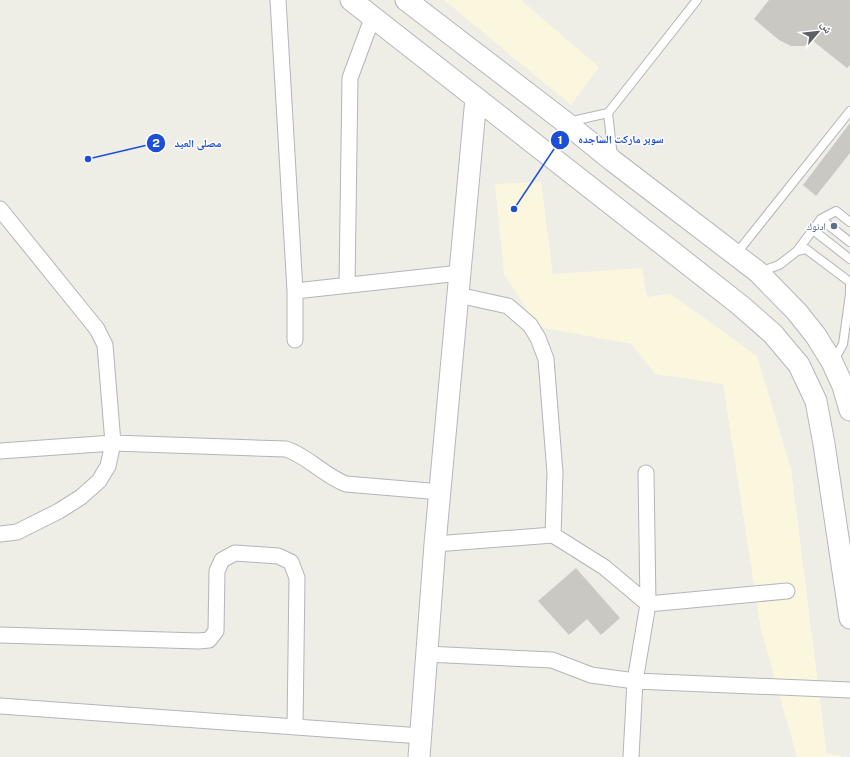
<svg xmlns="http://www.w3.org/2000/svg" width="850" height="757" font-family="'Public Sans','Noto Naskh Arabic',sans-serif">
	<style>
		.commercial { fill: #fbf7de }
		.building { fill: #cac8c2 }
		.lines { fill: none; stroke-linecap: round; stroke-linejoin: round }
		.lane-casing { stroke: #b3b5b9; stroke-width: 10 }
		.street-casing { stroke: #b3b5b9; stroke-width: 17 }
		.secondary-casing { stroke: #b4b7bc; stroke-width: 23 }
		.lane { stroke: #fff; stroke-width: 8 }
		.street { stroke: #fff; stroke-width: 15 }
		.secondary { stroke: #fff; stroke-width: 21 }
		.service-dot { fill: #5c6f8a; stroke: #fff; stroke-width: 1.5 }
		.labels { text-anchor: middle; dominant-baseline: central; stroke-width: 3; stroke-linejoin: round; paint-order: stroke }
		.service-label { font-size: 10px; fill: #4e5e75; stroke: #fff; text-anchor: end }
		.leader { fill: none; stroke: #1d4ed8; stroke-width: 1.5 }
		.callout-dot { fill: #1d4ed8; stroke: #fff; stroke-width: 1.5 }
		.mark-label { font-size: 12px; text-anchor: middle; font-weight: bold; fill: #fff }
		.callout-label { font-size: 11px; text-anchor: middle; font-weight: bold; fill: #1d4ed8; stroke: #fff; stroke-width: 3; stroke-linejoin: round; paint-order: stroke }
	</style>
	<rect width="100%" height="100%" fill="#eeede6"/>
	<path class="commercial" d="M444,0H521L599,67L571,105Z
		M541,182L553,274L642,268L647,297L671,294L757,356L791,469L827,754L841,755V757H797L761,630L723,384L655,374L632,344L538,327L504,274L495,184Z"/>
	<path class="building" d="M769,0H850V65L847,68L813,41L804,46H791L779,40L754,19Z
		M850,123V153L816,196L803,185Z
		M576,568L620,618L601,635L587,619L569,635L538,601Z"/>
	<g class="lines">
		<defs>
			<path id="lane" d="M608,113L613,157
				M568,122L608,113L697,0
				M821,219L850,242
				M813,230L850,259
				M797,251L806,249L850,282V294
				M736,254L850,111
				M759,272L779,265L797,251L821,219L836,211L850,222
				M833,362L843,344L850,294"/>
			<path id="street" d="M278,0L295,291V340
				M0,209L97,329L105,345L113,443L108,466L99,481L81,497L59,511L17,532L0,534
				M347,285L350,78L373,16
				M295,291L460,273
				M458,295L508,306L530,325L538,338L546,359L555,473L553,535
				M0,451L113,443L286,449C308,456 324,476 346,484L441,492
				M435,544L553,535L604,567L648,604L787,591
				M0,635L199,641L209,640L216,631L217,571L222,560L235,553L278,556L291,562L297,578L295,727
				M426,654L552,660L591,675L635,681L850,690
				M0,706L421,736
				M631,757L635,681L648,604L646,473"/>
			<path id="secondary" d="M351,0L740,305L773,334L799,365L816,401L824,444L850,618
				M406,0L565,122L613,161L758,272L797,312L816,336L832,362L843,386L850,410
				M419,757L435,544L476,98"/>
		</defs>
		<use href="#lane" class="lane-casing"/>
		<use href="#street" class="street-casing"/>
		<use href="#secondary" class="secondary-casing"/>
		<use href="#lane" class="lane"/>
		<use href="#street" class="street"/>
		<use href="#secondary" class="secondary"/>
	</g>
	<circle class="service-dot" cx="834" cy="226" r="4"/>
	<g class="labels">
		<g class="service-label">
			<text x="826" y="226">ادنوك</text>
		</g>
	</g>
	<path class="leader" d="M514 209L560 140M88 159L156 143"/>
	<g class="callout-dot">
		<circle cx="514" cy="209" r="4"/>
		<circle cx="88" cy="159" r="4"/>
		<circle cx="560" cy="140" r="10"/>
		<circle cx="156" cy="143" r="10"/>
	</g>
	<g class="mark-label">
		<text x="560" y="144">1</text>
		<text x="156" y="147">2</text>
	</g>
	<g class="callout-label">
		<text x="621" y="143">سوبر ماركت الساجده</text>
		<text x="198" y="147">مصلى العيد</text>
	</g>
	<g transform="translate(818 32) rotate(62)" stroke="#ffffff" stroke-width="3" paint-order="stroke">
	<path d="M0-3L7 15L0 10L-7 15Z" fill="#5d6065"/>
	<text y="-6" font-size="11" font-weight="bold" text-anchor="middle" fill="#5d6065">ش</text>
	</g>
</svg>
